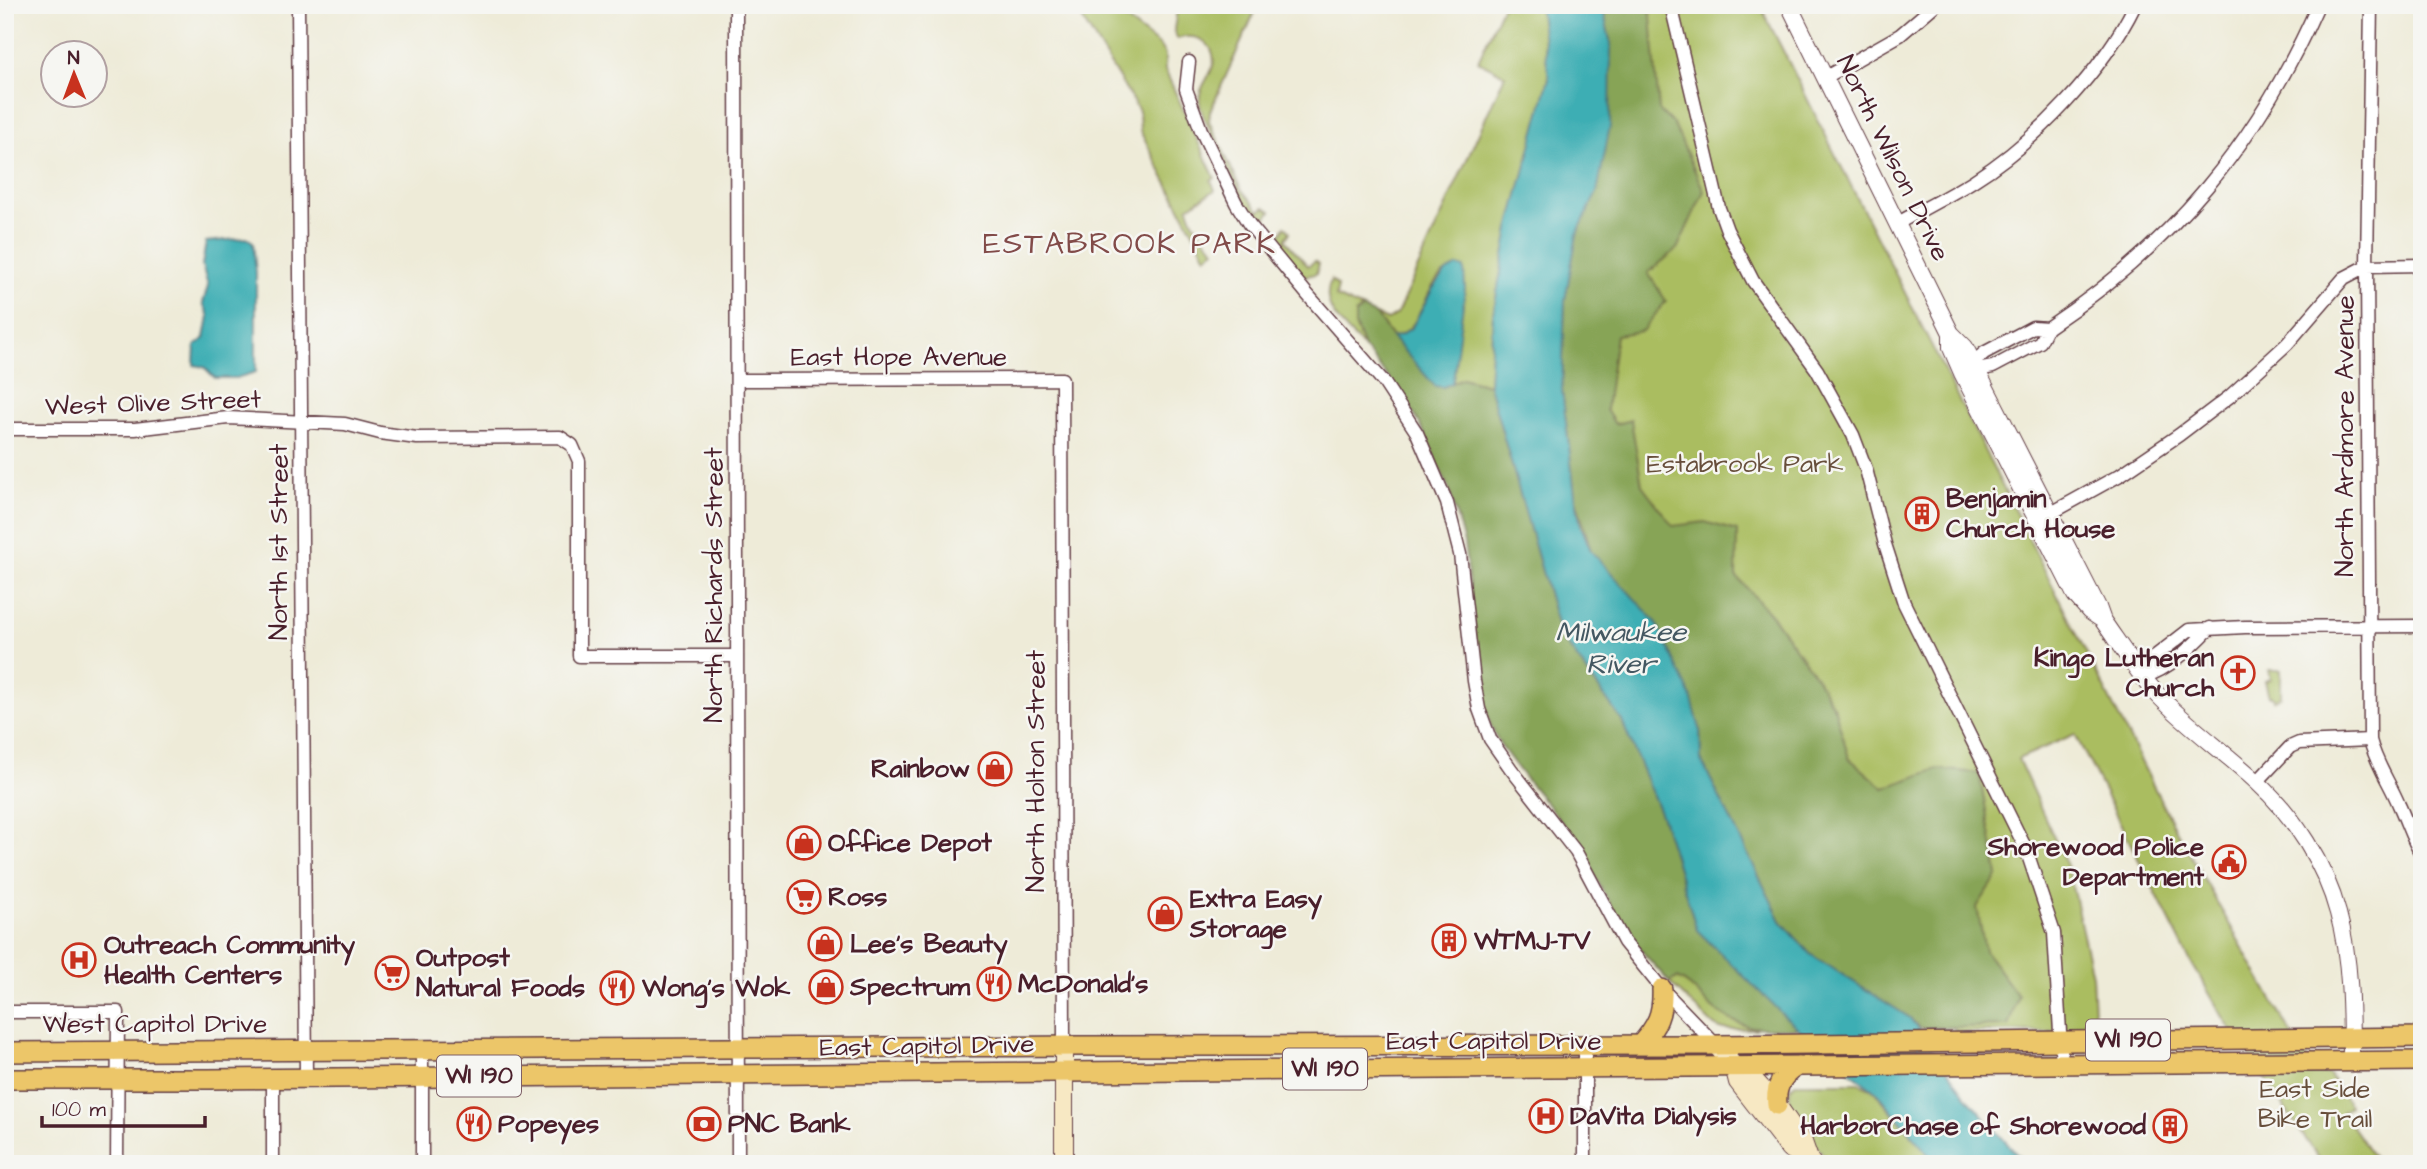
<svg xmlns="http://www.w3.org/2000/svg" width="2427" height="1169" font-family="'Architects Daughter',sans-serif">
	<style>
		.green { fill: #aabd61; stroke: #7a6e46; stroke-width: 2 }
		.forest { fill: #87a457; stroke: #686241; stroke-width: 2 }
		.water { fill: #3caeb4; stroke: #436670; stroke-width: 2 }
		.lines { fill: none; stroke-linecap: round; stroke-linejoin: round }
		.minor-casing { stroke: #633e45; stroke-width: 15 }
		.tertiary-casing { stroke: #633e45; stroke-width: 18 }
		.secondary-casing { stroke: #633e45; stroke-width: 20 }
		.primary-casing { stroke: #633e45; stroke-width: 22 }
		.minor { stroke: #fff; stroke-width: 12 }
		.tertiary { stroke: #fff; stroke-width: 16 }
		.secondary { stroke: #f7e8c3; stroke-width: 18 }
		.primary { stroke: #ecc669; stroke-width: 19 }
		.labels { text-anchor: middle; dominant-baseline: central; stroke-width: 5; stroke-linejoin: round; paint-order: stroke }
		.shield { fill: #f6f6f2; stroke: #7e6067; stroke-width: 2 }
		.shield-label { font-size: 24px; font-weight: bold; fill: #4a1f2b }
		.street-label { font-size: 26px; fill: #4a1f2b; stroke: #f6f6f2 }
		.park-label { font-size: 26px; fill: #674e3b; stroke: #f6f6f2 }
		.poi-label { font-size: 26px; font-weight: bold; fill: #4a1f2b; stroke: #f6f6f2; text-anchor: start }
		.water-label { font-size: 28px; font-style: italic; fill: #445862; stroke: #f6f6f2 }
		.quarter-label { font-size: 30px; letter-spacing: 2px; fill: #824b49; stroke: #f6f6f2 }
	</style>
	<rect width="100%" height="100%" fill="#f6f6f2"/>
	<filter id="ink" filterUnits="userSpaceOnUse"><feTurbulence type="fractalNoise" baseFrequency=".0143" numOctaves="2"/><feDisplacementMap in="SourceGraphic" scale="14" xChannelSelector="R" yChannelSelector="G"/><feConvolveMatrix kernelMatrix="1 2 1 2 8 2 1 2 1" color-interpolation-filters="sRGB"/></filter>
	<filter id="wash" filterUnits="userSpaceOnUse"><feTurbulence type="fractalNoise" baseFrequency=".00686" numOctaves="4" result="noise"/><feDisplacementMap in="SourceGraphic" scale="28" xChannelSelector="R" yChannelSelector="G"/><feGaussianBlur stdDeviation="1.57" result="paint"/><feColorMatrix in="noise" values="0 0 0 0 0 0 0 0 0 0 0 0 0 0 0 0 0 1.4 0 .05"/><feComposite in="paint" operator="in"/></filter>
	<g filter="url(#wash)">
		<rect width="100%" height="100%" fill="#eeebd8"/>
		<path class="green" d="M1071,5H1107L1159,45L1165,54V70L1215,178L1211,180L1215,190L1188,207C1192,224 1202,237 1215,249L1206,257L1140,131L1139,111L1083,20Z
			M1178,5H1258L1210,111L1209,121L1241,189L1259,211L1265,207L1271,211L1267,217L1254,218C1237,191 1225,164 1212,135C1208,125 1201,115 1200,104C1196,82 1222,71 1211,49C1204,37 1189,34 1177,39L1174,29Z
			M1503,5H1539L1549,78L1509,229L1493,314L1489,385L1462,378L1452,383L1465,289L1463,268C1459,269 1451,270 1447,272C1422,284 1426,331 1392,337L1376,315L1388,320L1397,314L1505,75L1478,61Z
			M1602,5H1760L2170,819L2284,1021L2317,1074H2329L2350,1106L2342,1112L2378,1164H2323L2226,1022L2187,955L2075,734L2018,759L2068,868L2092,975L2095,1032H1957L1953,1028H1919L1591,551L1581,526L1575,495L1611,45Z
			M1285,226L1290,232L1285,240L1308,266L1315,261L1319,264L1316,274L1305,276L1296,271L1277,248L1278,239Z
			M1331,280L1338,286L1336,297L1363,309L1355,314V325L1364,348C1346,328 1318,309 1331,280Z
			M2269,670H2281V696L2274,700L2273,696H2269L2265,681L2271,679Z
			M1677,978C1692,985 1695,991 1707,1003C1719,1014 1740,1025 1756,1029H1720L1714,1026L1669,982Z
			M1795,1083H1859L1873,1089L1916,1140L1945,1164H1831C1817,1145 1774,1105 1795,1083Z"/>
		<path class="forest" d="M1602,5H1650L1659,110L1674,125L1704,191L1677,249L1648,273L1666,301L1642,331L1616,335L1606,410L1615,424L1631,420L1642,485L1673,526L1705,522L1737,531L1736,576L1772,616L1817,678L1835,710L1849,758L1884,788L1937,769L1979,773L1998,875L1977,907L1985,951L2018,996L2008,1026L1919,1028L1910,1018L1810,954L1781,921L1701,760L1700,727L1591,551L1575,495L1562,390L1565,300L1577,234L1597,192L1611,45Z
			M1363,309L1376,315L1392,337L1443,387L1462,378L1489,385L1560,634L1622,721L1662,817L1697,930L1798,1028C1763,1029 1739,1031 1710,1006C1697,994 1694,986 1677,978L1669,982L1625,932L1572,834L1525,778L1501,746L1491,727L1483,700L1464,543L1449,489L1420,424L1397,388L1364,348L1355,325V314Z"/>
		<path class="water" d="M1539,5H1602L1611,45L1610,126L1597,192L1577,234L1565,300L1562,390L1575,495L1581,526L1591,551L1656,622L1691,696L1700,729L1701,760L1781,921L1810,954L1910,1018L1965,1095L2025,1164H1936L1877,1092L1828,1055L1781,1013L1697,930L1662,817L1622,721L1560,634L1489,385L1493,314L1509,229L1549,78Z
			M247,238L253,242L256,273V372L236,378H215L204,367L194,365L195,346L205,338L209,316L203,303L208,286L202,265L206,242Z
			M1458,266L1464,268L1465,289L1454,374L1452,383L1443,387L1435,386L1392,337L1401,335L1412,327L1433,288L1446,272Z"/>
	</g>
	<g filter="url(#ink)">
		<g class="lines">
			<defs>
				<path id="minor" d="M298,5L306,1078
					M736,5L738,1164
					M1671,5L1719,208L1727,230L1753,281L1817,370L1853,435L1866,469L1885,544L1904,603L2026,849L2054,933L2062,1065
					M2371,5L2367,266L2370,740C2376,764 2390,783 2399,805C2407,822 2412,840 2422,855
					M1189,62L1186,89L1201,130L1236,203L1249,224L1307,294L1383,381L1417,433L1447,503L1460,554L1474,681L1479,709L1490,739L1511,769L1576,852L1624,942L1662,989L1716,1045
					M1826,77L1900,35L1935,5
					M1898,223C1923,209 1949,196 1973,181C2035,142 2103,71 2135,5
					M2033,327L2047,328L2040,342L1993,367L1962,373L1984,353Z
					M2047,328C2173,244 2257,144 2318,5
					M737,380L1062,379L1064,1046
					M5,429H135L228,418L345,424L380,433L417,438L560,437L572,445L579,461V656H736
					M2044,517L2120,475L2179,435L2229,397L2287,344L2344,278L2367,266L2422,265
					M2143,677L2149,661L2189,630L2245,627L2422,626
					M2143,677C2168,670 2192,647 2210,628
					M2257,782L2290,747L2299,743L2370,740
					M5,1012H118L117,1164
					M1585,1044V1164
					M422,1049V1164
					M273,1079V1164"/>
				<path id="tertiary" d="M1789,5L1951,333V348L1962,373L2075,595L2089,611L2101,619
					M1951,333L1965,347L2098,607L2103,621C2120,645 2137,672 2157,694C2188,727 2225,752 2257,782C2294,816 2325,864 2338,913C2351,960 2351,1013 2351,1062"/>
				<path id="secondary" d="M1716,1045L1734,1066L1755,1081L1777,1105L1803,1142L1810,1162
					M1734,1066L1738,1082L1789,1148L1811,1162
					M1064,1164V1046"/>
				<path id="primary" d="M1641,1044C1657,1026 1663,1014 1662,989
					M5,1052L1077,1046L1716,1045L2422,1037
					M5,1079H208L2422,1061
					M1777,1105C1775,1087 1782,1074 1798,1066"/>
			</defs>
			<use href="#minor" class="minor-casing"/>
			<use href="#tertiary" class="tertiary-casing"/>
			<use href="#secondary" class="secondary-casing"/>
			<use href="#primary" class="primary-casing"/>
			<use href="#minor" class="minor"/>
			<use href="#tertiary" class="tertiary"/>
			<use href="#secondary" class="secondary"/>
			<use href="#primary" class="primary"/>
		</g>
	</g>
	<defs>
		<symbol id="building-ring" viewBox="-11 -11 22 22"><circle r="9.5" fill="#f6f6f2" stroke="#c8321e" stroke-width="1.5"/><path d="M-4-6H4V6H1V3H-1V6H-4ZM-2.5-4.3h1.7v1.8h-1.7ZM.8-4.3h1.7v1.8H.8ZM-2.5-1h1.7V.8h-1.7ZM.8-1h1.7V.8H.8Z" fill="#c8321e"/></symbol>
		<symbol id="church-ring" viewBox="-11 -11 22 22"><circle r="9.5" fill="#f6f6f2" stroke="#c8321e" stroke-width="1.5"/><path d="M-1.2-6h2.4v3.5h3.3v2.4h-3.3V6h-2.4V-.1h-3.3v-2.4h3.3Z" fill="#c8321e"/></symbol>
		<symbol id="shop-ring" viewBox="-11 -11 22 22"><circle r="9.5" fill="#f6f6f2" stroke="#c8321e" stroke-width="1.5"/><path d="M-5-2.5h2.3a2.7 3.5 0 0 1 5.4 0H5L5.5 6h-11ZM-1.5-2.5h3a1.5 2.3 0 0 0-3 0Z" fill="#c8321e"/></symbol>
		<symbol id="civic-ring" viewBox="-11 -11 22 22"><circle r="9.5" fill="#f6f6f2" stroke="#c8321e" stroke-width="1.5"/><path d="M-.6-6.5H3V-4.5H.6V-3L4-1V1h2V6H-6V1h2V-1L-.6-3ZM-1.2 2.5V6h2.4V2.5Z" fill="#c8321e"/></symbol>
		<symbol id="supermarket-ring" viewBox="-11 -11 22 22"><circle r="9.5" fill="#f6f6f2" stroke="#c8321e" stroke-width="1.5"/><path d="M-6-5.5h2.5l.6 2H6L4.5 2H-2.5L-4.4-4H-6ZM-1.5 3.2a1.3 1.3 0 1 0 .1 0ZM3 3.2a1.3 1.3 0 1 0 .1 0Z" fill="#c8321e"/></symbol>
		<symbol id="hospital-ring" viewBox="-11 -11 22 22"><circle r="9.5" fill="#f6f6f2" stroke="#c8321e" stroke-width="1.5"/><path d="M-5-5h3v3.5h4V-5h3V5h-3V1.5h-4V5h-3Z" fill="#c8321e"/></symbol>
		<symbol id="restaurant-ring" viewBox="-11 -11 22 22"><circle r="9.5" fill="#f6f6f2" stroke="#c8321e" stroke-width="1.5"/><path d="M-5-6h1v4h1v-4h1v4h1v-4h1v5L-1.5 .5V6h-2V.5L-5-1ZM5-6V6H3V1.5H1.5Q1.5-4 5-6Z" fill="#c8321e"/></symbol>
		<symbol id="bank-ring" viewBox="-11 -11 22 22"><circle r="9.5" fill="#f6f6f2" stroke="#c8321e" stroke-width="1.5"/><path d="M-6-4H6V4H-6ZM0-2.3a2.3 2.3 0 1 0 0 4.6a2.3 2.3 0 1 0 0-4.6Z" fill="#c8321e"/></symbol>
	</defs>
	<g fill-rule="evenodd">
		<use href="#building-ring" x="1903" y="495" width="38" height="38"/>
		<use href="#church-ring" x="2219" y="654" width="38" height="38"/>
		<use href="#shop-ring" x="976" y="750" width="38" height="38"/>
		<use href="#shop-ring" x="785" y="824" width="38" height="38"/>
		<use href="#civic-ring" x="2210" y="843" width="38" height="38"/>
		<use href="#supermarket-ring" x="785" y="878" width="38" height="38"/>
		<use href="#shop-ring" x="1146" y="895" width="38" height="38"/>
		<use href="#building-ring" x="1430" y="922" width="38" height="38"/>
		<use href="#shop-ring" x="806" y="925" width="38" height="38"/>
		<use href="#hospital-ring" x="60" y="941" width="38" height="38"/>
		<use href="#supermarket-ring" x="373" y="954" width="38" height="38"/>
		<use href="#restaurant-ring" x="975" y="965" width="38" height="38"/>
		<use href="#shop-ring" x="807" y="968" width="38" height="38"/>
		<use href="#restaurant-ring" x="598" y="969" width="38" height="38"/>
		<use href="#hospital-ring" x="1527" y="1097" width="38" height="38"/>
		<use href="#restaurant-ring" x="455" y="1105" width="38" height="38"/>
		<use href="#bank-ring" x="685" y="1105" width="38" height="38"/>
		<use href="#building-ring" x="2151" y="1107" width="38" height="38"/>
	</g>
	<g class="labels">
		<g class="shield">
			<rect x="2086" y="1019.5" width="84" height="41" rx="5"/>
			<rect x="1283" y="1048.5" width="84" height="41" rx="5"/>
			<rect x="437" y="1055.5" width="84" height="41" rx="5"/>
		</g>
		<g class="shield-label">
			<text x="2128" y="1040">WI 190</text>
			<text x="1325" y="1069">WI 190</text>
			<text x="479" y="1076">WI 190</text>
		</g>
		<g class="street-label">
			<text transform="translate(1893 158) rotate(64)">North Wilson Drive</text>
			<text x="899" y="357">East Hope Avenue</text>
			<text transform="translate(153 403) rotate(-2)">West Olive Street</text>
			<text transform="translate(2345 436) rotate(-90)">North Ardmore Avenue</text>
			<text transform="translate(279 542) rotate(-90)">North 1st Street</text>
			<text transform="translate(714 585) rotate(-90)">North Richards Street</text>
			<text transform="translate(1036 771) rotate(-90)">North Holton Street</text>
			<text x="155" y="1024">West Capitol Drive</text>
			<text x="1494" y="1041">East Capitol Drive</text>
			<text transform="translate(927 1046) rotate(-1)">East Capitol Drive</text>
		</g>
		<g class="park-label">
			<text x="1745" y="464">Estabrook Park</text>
			<text x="2315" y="1089">East Side<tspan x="2315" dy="30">Bike Trail</tspan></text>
		</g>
		<g class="poi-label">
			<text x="1946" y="499">Benjamin<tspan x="1946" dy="30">Church House</tspan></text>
			<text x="2214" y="658" text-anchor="end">Kingo Lutheran<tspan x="2214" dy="30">Church</tspan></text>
			<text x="970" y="769" text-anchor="end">Rainbow</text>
			<text x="828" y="843">Office Depot</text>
			<text x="2204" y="847" text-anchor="end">Shorewood Police<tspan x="2204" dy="30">Department</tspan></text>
			<text x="828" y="897">Ross</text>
			<text x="1190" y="899">Extra Easy<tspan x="1190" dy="30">Storage</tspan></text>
			<text x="1474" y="941">WTMJ-TV</text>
			<text x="850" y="944">Lee's Beauty</text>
			<text x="104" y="945">Outreach Community<tspan x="104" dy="30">Health Centers</tspan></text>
			<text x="416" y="958">Outpost<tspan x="416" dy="30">Natural Foods</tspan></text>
			<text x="1018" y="984">McDonald's</text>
			<text x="850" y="987">Spectrum</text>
			<text x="642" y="988">Wong's Wok</text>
			<text x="1570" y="1116">DaVita Dialysis</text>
			<text x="498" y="1124">Popeyes</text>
			<text x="728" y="1124">PNC Bank</text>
			<text x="2146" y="1126" text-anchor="end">HarborChase of Shorewood</text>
		</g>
		<g class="water-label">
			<text x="1621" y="632">Milwaukee<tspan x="1621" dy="32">River</tspan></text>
		</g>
		<g class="quarter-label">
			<text x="1130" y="244">ESTABROOK PARK</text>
		</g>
	</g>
	<rect width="2427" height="1169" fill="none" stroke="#f6f6f2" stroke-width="28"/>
	<g transform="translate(74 74) rotate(359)"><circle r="33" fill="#f6f6f2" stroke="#b1a0a2" stroke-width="2"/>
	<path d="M0-5L12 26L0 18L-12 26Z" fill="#c8321e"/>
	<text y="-10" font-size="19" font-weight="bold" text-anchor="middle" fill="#4a1f2b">N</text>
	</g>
	<path d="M42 1116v10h163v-10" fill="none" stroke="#4a1f2b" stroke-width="3.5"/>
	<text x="52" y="1116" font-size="21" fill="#4a1f2b" stroke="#f6f6f2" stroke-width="5" paint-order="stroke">100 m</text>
</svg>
